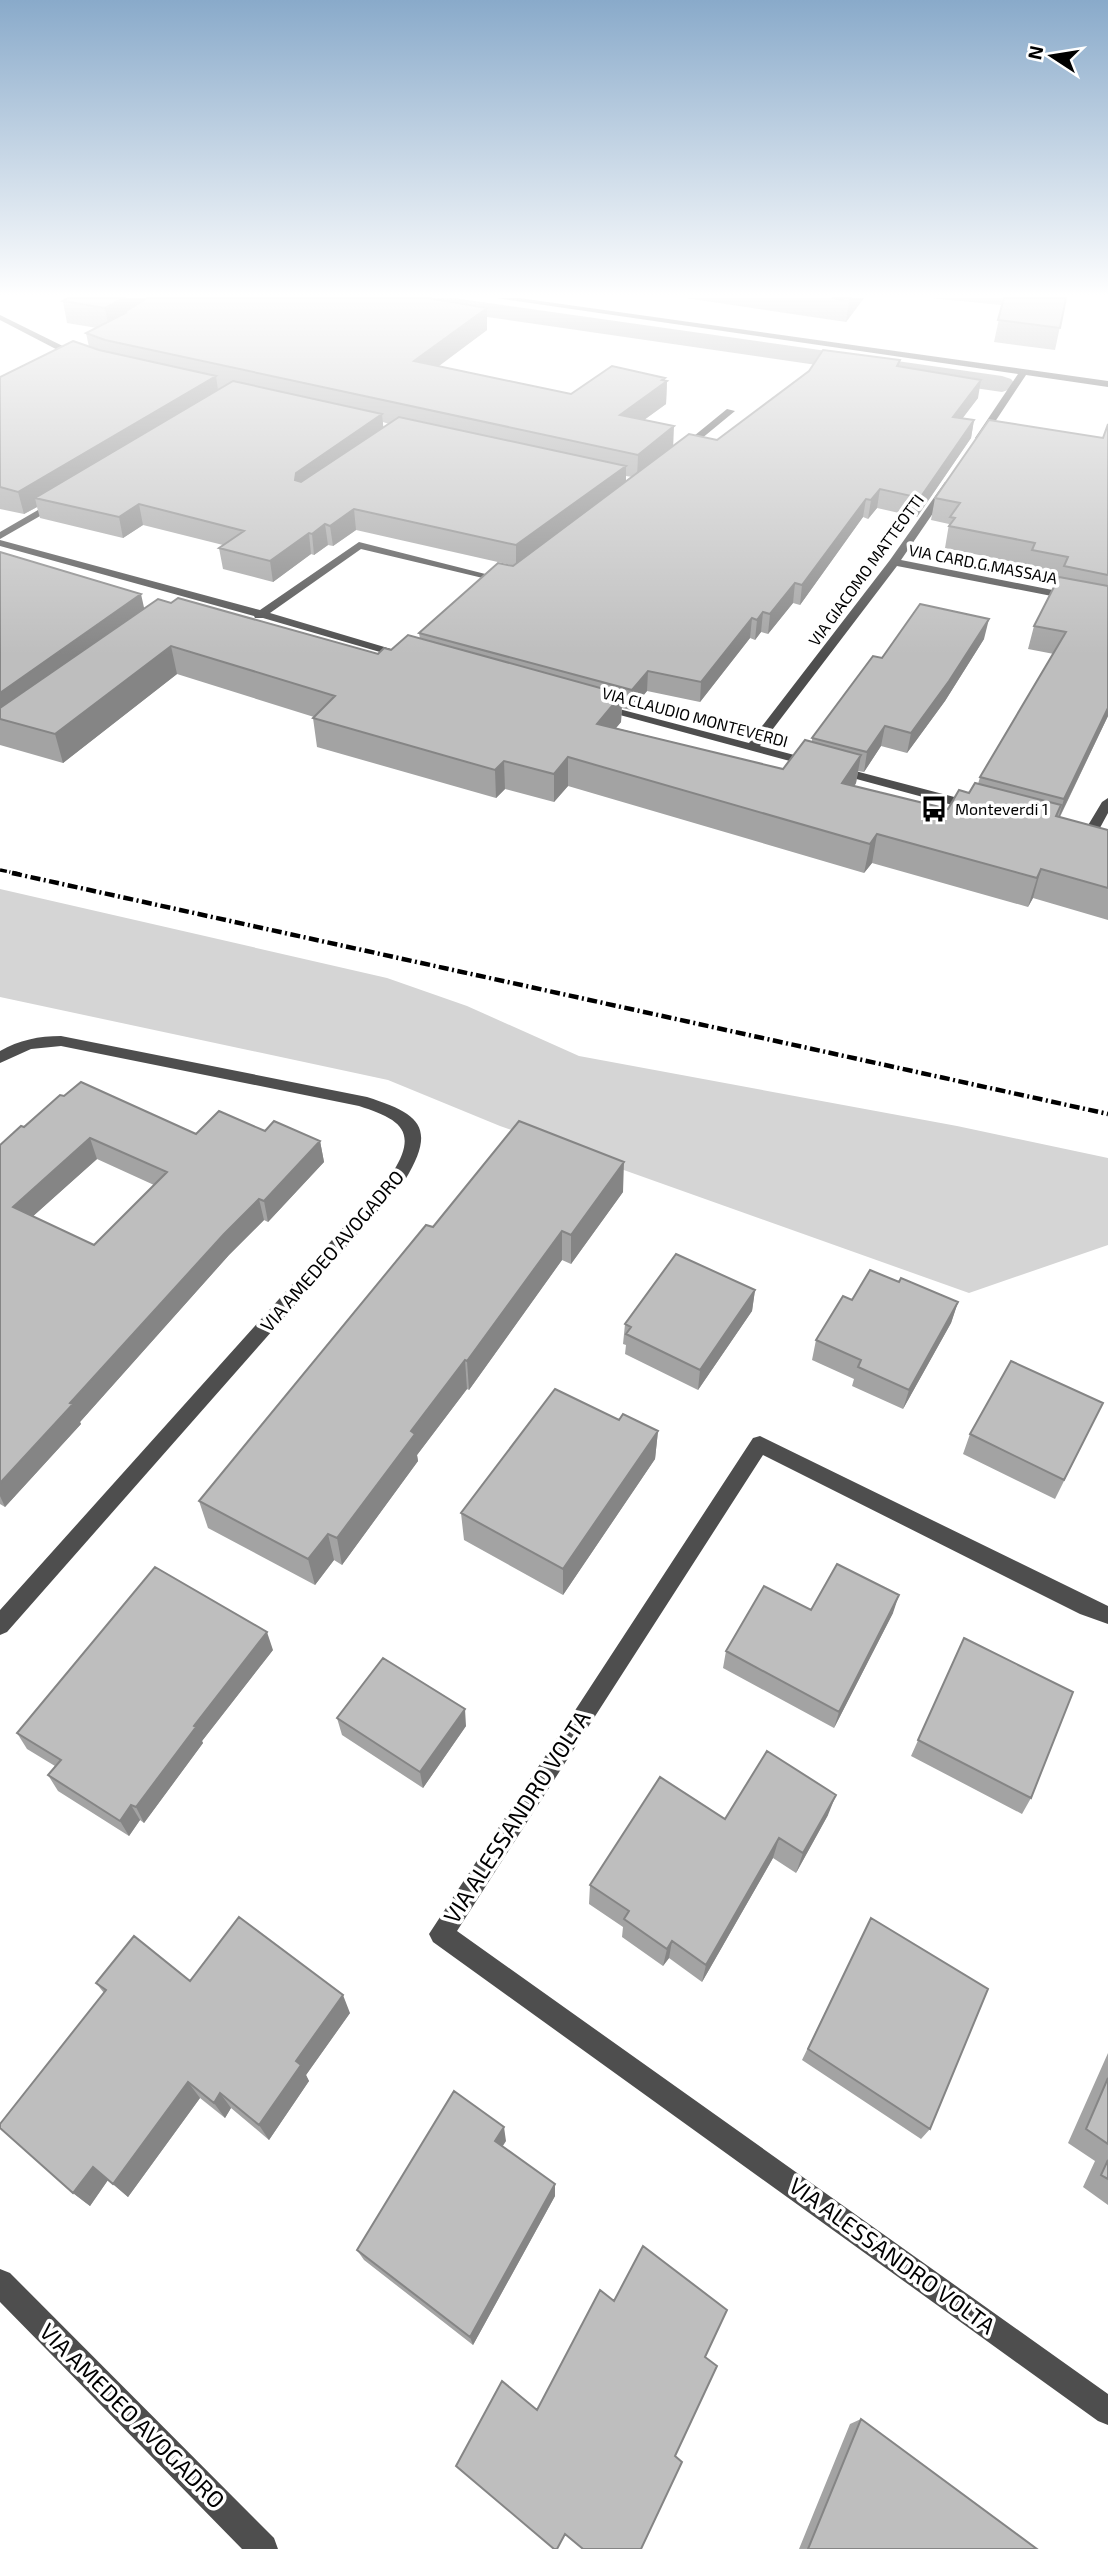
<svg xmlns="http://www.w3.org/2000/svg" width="1108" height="2549" font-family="'Exo 2',sans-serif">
<rect width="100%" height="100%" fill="#fff"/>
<path fill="#d5d5d5" d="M 0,889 L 387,978 L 467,1006 L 579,1056 L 957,1126 L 1108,1158 L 1108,1245 L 969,1293 L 500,1126 L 388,1080 L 0,997 Z"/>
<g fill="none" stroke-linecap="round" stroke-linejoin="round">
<path fill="#9c9c9c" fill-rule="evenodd" d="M 394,298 L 454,298 L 1002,376 L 1011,379 L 1015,384 L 1011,389 L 1002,392 L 405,305 L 397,303 Z"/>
<path fill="#4e4e4e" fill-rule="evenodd" d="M 496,298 L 519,298 L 1108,381 L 1108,387 L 1026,375 L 983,440 L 980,441 L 975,438 L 1018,374 Z
M 0,315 L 83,356 L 84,358 L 77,360 L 0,320 Z
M 727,409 L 735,411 L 684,453 L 678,453 L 678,449 Z
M 945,482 L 953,484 L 901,560 L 1108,601 L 1108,607 L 897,566 L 760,746 L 981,804 L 981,810 L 971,810 L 594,708 L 600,704 L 749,743 L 890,560 Z
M 57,499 L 62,502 L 61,504 L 0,539 L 0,532 Z
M 0,540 L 260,610 L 359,542 L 513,581 L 508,584 L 361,549 L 270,613 L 408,654 L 408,658 L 404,659 L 263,618 L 255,618 L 254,616 L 0,546 Z
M 1108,798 L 1108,813 L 1095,837 L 1093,840 L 1083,840 L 1081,837 L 1102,802 Z
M 61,1036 L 367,1097 C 420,1114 437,1127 405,1180 L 7,1632 L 0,1635 L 0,1610 L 393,1172 C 419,1130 399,1119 359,1106 L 61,1046 L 31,1049 L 0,1063 L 0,1051 C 19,1040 39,1036 61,1036 Z
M 760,1436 L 1108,1606 L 1108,1624 L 1080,1614 L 763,1455 L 457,1931 L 1108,2394 L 1108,2425 L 1098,2421 L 433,1942 L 429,1934 L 753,1438 Z
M 0,2269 L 10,2273 L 274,2538 L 278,2549 L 242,2549 L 0,2302 Z"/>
<path stroke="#000" stroke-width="3.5" stroke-dasharray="7 2.5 1 2.5" stroke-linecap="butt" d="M 0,870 L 20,874"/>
<path stroke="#000" stroke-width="4.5" stroke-dasharray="10 3.5 2 3.5" stroke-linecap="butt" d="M 12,873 L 1108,1114"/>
</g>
<path fill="#a3a3a3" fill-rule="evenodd" d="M 686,298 L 864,298 L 846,322 Z
M 931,298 L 1066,298 L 1055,350 L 994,342 L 1002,305 Z
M 63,301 L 487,308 L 487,330 L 438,366 L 571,394 L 665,381 L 667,381 L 666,404 L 644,420 L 673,447 L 717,440 L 899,366 L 978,398 L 962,418 L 974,420 L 971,438 L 917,517 L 877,508 L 868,519 L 863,517 L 800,605 L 793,603 L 768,634 L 761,632 L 755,640 L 750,638 L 700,702 L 647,691 L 631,710 L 622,708 L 621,722 L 616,728 L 783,769 L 812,742 L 812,738 L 882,658 L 984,639 L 945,701 L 907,753 L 881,746 L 864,772 L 858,771 L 856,783 L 854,787 L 948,809 L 978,784 L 980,777 L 1054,654 L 1028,649 L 1034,626 L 1058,578 L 1027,572 L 1028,565 L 945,548 L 949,524 L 931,520 L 935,498 L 1103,438 L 1108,424 L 1108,716 L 1060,817 L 1108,830 L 1108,920 L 1033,898 L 1028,907 L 872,863 L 864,873 L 568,786 L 554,802 L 505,789 L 496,798 L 317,747 L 313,718 L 314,717 L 177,674 L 63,763 L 0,745 L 0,552 L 144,608 L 171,603 L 378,654 L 420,639 L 419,633 L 511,565 L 356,530 L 333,546 L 328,545 L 314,555 L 311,554 L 273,582 L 223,569 L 219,548 L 223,545 L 143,525 L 123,538 L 40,518 L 37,507 L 24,514 L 0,509 L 0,377 L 89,347 L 86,333 L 97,328 L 67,323 ZM 383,422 L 389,424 L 383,428 ZM 626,476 L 632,477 L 626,482 Z
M 24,1127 L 196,1134 L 265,1131 L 320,1141 L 324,1162 L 268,1222 L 264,1220 L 229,1255 L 80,1422 L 81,1424 L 5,1507 L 0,1504 L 0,1145 ZM 97,1159 L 154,1185 L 94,1245 L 33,1216 Z
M 623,1192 L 571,1264 L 562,1260 L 469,1390 L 467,1389 L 417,1455 L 418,1461 L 342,1565 L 334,1560 L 315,1585 L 208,1528 L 199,1501 L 433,1227 Z
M 899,1282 L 958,1302 L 951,1323 L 903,1409 L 852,1386 L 854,1379 L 812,1360 L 816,1340 L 852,1300 Z
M 755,1290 L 752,1311 L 698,1390 L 625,1354 L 626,1345 L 623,1344 L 625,1324 Z
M 1103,1403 L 1055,1499 L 963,1454 L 970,1434 Z
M 619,1420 L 658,1431 L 655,1459 L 563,1595 L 464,1540 L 461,1513 Z
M 811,1610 L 893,1613 L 834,1728 L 723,1668 L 726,1651 Z
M 964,1638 L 1031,1798 L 1022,1814 L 911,1756 Z
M 273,1650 L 202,1741 L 203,1743 L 144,1823 L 140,1820 L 129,1836 L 58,1791 L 48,1775 L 55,1766 L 27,1749 L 17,1733 Z
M 337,1718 L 466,1726 L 423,1788 L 342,1735 Z
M 828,1815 L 796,1873 L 773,1858 L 702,1982 L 669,1958 L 663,1966 L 622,1937 L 623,1927 L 589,1904 L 590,1885 L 725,1819 Z
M 871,1918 L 930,2129 L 921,2139 L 802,2060 Z
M 190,1981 L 350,2013 L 306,2075 L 309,2081 L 269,2140 L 231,2108 L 225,2118 L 200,2098 L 128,2197 L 108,2180 L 90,2206 L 73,2193 L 104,1993 L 96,1983 Z
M 1108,2053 L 1108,2205 L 1083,2187 L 1095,2161 L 1068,2143 Z
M 506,2141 L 502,2146 L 555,2196 L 473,2345 L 364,2260 L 357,2250 Z
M 861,2419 L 1037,2549 L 799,2549 L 850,2424 Z"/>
<path fill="#858585" d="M 123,298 L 165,298 L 125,312 L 126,320 L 109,330 L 105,308 Z
M 851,298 L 864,298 L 846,322 L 849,301 Z
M 487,308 L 487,330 L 415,384 L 414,361 Z
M 216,376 L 219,397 L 35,498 L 37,507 L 24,514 L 18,492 Z
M 665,378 L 664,383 L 667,381 L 666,404 L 619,438 L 620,415 Z
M 981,380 L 978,398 L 950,435 L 953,417 Z
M 382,414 L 384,433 L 298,493 L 295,480 L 296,473 Z
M 974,420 L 971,438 L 917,517 L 920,498 Z
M 674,426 L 673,450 L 637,478 L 638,455 Z
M 626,466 L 626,486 L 516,566 L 516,545 Z
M 880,489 L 877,508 L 868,519 L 871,500 Z
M 866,499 L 863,517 L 800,605 L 802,585 Z
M 139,504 L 143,525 L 123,538 L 119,517 Z
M 354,509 L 356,530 L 333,546 L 330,526 Z
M 325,524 L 328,545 L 314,555 L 312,534 Z
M 309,533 L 311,554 L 273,582 L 270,561 Z
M 795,583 L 793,603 L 768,634 L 770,614 Z
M 141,594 L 147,621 L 0,719 L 0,693 Z
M 763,612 L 761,632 L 755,640 L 757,620 Z
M 752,618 L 750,638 L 700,702 L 701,682 Z
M 989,619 L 984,639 L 945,701 L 907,753 L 911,733 Z
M 171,646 L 177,674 L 63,763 L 55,734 Z
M 648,671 L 647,691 L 631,710 L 632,690 Z
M 622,694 L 621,722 L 596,752 L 597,724 Z
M 1108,708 L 1108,716 L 1057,822 L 1064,799 Z
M 885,726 L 881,746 L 864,772 L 867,752 Z
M 861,755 L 856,783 L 837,812 L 842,783 Z
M 568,757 L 568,786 L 554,802 L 554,774 Z
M 504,761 L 505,789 L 496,798 L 495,770 Z
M 877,834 L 872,863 L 864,873 L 870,844 Z
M 1041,869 L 1033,898 L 1028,907 L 1037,878 Z
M 90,1138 L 97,1159 L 21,1227 L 13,1207 Z
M 320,1141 L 324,1162 L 268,1222 L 264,1201 Z
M 624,1162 L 623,1192 L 571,1264 L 571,1235 Z
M 259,1199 L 264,1220 L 229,1255 L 80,1422 L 81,1424 L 5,1507 L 0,1496 L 0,1483 L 70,1403 L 224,1234 Z
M 562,1231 L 562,1260 L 469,1390 L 467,1361 Z
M 755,1290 L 752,1311 L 698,1390 L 700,1370 Z
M 958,1302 L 951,1323 L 903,1409 L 909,1390 Z
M 465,1360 L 467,1389 L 417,1455 L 418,1461 L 342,1565 L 337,1538 L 411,1431 Z
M 658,1431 L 655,1459 L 563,1595 L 563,1569 Z
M 328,1534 L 334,1560 L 315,1585 L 308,1559 Z
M 899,1595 L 893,1613 L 834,1728 L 839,1712 Z
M 267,1632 L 273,1650 L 202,1741 L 203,1743 L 144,1823 L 136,1807 L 194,1726 Z
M 465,1709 L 466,1726 L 423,1788 L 420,1772 Z
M 836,1795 L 828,1815 L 796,1873 L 803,1853 Z
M 131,1805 L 140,1820 L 129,1836 L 120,1821 Z
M 779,1838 L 773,1858 L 702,1982 L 706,1965 Z
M 672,1941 L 669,1958 L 663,1966 L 667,1949 Z
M 343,1995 L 350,2013 L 306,2075 L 309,2081 L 269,2140 L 259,2125 L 296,2061 Z
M 188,2082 L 200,2098 L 128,2197 L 113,2184 Z
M 220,2093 L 231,2108 L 225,2118 L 214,2103 Z
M 504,2127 L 506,2141 L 497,2155 L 495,2141 Z
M 93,2167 L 108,2180 L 90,2206 L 73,2193 Z
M 555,2184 L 555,2196 L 473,2345 L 470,2337 Z"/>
<path fill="#bebebe" stroke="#858585" stroke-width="2" fill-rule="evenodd" d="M 68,298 L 123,298 L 105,308 L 63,301 Z
M 147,298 L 428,298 L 487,308 L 414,361 L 571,394 L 612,366 L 665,378 L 662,380 L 667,381 L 620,415 L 674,426 L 638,455 L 105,340 L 86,333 L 127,312 L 125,312 Z
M 832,298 L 851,298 L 849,301 Z
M 1004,298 L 1066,298 L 1060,328 L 998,320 Z
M 73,341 L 99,350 L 216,376 L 18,492 L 0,487 L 0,377 Z
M 823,350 L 900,360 L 897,366 L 981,380 L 953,417 L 974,420 L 920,498 L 880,489 L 871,500 L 866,499 L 802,585 L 795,583 L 770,614 L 763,612 L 757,620 L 752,618 L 701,682 L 648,671 L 632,690 L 419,633 L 498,563 L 513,566 L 689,434 L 717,440 L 809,371 Z
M 233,381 L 382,414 L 296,473 L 295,480 L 301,482 L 399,417 L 626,466 L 516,545 L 354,509 L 330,526 L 325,524 L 312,534 L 309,533 L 270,561 L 219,548 L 244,531 L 139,504 L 119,517 L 35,498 Z
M 989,420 L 1103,438 L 1108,424 L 1108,575 L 1064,566 L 1068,557 L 1032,550 L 1035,543 L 949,526 L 955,518 L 950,517 L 960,503 L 935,498 Z
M 0,552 L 141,594 L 0,693 Z
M 1059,577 L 1108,586 L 1108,708 L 1064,799 L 980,777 L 1066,632 L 1034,626 Z
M 178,598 L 378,654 L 384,648 L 391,650 L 408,635 L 622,694 L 597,724 L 783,769 L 805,740 L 861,755 L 842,783 L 948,809 L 959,790 L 969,793 L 975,783 L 1061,805 L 1056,816 L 1108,830 L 1108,888 L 1041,869 L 1037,878 L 877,834 L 870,844 L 568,757 L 554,774 L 504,761 L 495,770 L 313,718 L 335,696 L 171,646 L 55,734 L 0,719 L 0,708 L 158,599 L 171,603 Z
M 920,604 L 989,619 L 949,681 L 911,733 L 885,726 L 867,752 L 812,738 L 873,656 L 882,658 Z
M 81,1082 L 196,1134 L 219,1111 L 265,1131 L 274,1121 L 320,1141 L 264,1201 L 259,1199 L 224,1234 L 70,1403 L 73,1404 L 0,1483 L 0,1145 L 21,1126 L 24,1127 L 60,1095 L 64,1096 ZM 90,1138 L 167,1172 L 94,1245 L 13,1207 Z
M 519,1121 L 624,1162 L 571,1235 L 562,1231 L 467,1361 L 465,1360 L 411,1431 L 415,1434 L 337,1538 L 328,1534 L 308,1559 L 199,1501 L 426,1225 L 433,1227 Z
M 676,1254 L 755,1290 L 700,1370 L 626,1334 L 631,1327 L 625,1324 Z
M 870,1270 L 899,1282 L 901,1278 L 958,1302 L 909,1390 L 858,1367 L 861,1360 L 816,1340 L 843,1296 L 852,1300 Z
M 1011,1361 L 1103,1403 L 1064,1480 L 970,1434 Z
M 555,1389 L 619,1420 L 623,1414 L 658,1431 L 563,1569 L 461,1513 Z
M 837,1564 L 899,1595 L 839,1712 L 726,1651 L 764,1586 L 811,1610 Z
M 155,1567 L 267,1632 L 194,1726 L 196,1727 L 136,1807 L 131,1805 L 120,1821 L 48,1775 L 61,1760 L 17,1733 Z
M 964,1638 L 1073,1692 L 1031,1798 L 918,1740 Z
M 383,1658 L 465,1709 L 420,1772 L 337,1718 Z
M 767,1751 L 836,1795 L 803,1853 L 779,1838 L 706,1965 L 672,1941 L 667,1949 L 624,1919 L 629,1911 L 590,1885 L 660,1777 L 725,1819 Z
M 239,1917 L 343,1995 L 296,2061 L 301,2065 L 259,2125 L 220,2093 L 214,2103 L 188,2082 L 113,2184 L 93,2167 L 73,2193 L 0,2128 L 0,2124 L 106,1990 L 96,1983 L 134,1936 L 190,1981 Z
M 871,1918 L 988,1989 L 930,2129 L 808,2049 Z
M 1108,2078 L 1108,2144 L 1086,2129 Z
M 454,2091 L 504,2127 L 495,2141 L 555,2184 L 470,2337 L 357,2250 Z
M 1108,2160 L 1108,2179 L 1101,2175 Z
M 643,2246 L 727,2310 L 705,2357 L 717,2366 L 675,2456 L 682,2462 L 641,2549 L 583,2549 L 565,2534 L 557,2549 L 554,2549 L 456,2466 L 502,2381 L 537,2410 L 600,2290 L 614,2301 Z
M 861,2419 L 1037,2549 L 808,2549 Z"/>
<linearGradient id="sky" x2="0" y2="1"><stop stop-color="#89aaca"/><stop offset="0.45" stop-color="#fff"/><stop offset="1" stop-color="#fff" stop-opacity="0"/></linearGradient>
<rect width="1108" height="655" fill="url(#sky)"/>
<defs>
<g id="bus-bare" transform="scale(2.1)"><path d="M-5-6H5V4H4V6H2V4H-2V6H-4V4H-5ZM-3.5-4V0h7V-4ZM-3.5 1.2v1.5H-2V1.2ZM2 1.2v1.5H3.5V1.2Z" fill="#000" stroke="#fff" stroke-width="2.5" paint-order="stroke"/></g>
</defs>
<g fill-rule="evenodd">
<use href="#bus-bare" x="934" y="809"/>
</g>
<g text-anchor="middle" stroke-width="7" stroke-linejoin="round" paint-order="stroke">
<g font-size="16" fill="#000" stroke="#fff">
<text transform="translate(983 564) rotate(11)" y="6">VIA CARD.G.MASSAJA</text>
<text transform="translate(866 570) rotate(-54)" y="6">VIA GIACOMO MATTEOTTI</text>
<text transform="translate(695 717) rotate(15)" y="6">VIA CLAUDIO MONTEVERDI</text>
</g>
<g font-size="16" fill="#000" stroke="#fff" text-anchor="start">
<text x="955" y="815">Monteverdi 1</text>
</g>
<g font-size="19" fill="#000" stroke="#fff">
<text transform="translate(332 1251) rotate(-49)" y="7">VIA AMEDEO AVOGADRO</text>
</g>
<g font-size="23" fill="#000" stroke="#fff">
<text transform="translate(517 1817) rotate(-57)" y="8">VIA ALESSANDRO VOLTA</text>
<text transform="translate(892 2256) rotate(36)" y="8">VIA ALESSANDRO VOLTA</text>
<text transform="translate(132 2416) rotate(45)" y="8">VIA AMEDEO AVOGADRO</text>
</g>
</g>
<g transform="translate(1052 56) rotate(282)" stroke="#ffffff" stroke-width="5" paint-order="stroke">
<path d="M0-5L12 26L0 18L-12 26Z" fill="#000000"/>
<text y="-10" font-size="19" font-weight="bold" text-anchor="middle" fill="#000000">N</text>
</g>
</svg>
